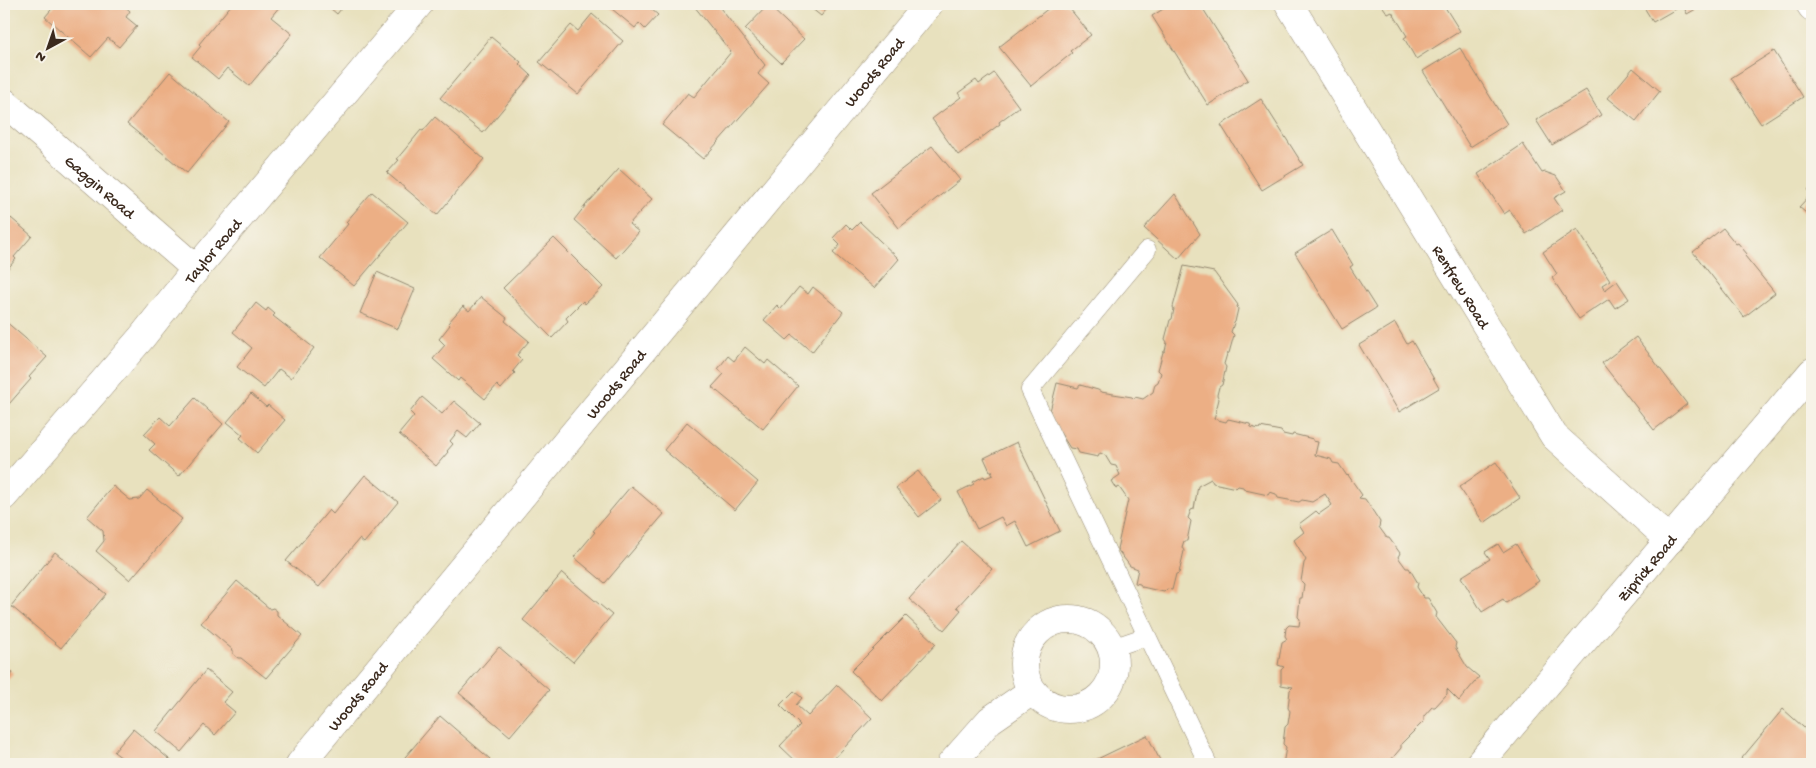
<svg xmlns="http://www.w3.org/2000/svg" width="1816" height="768" font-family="'Gochi Hand',sans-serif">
<rect width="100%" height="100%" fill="#f7f3e8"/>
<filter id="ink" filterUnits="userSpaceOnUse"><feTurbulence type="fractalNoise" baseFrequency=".02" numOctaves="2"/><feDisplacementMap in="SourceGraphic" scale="10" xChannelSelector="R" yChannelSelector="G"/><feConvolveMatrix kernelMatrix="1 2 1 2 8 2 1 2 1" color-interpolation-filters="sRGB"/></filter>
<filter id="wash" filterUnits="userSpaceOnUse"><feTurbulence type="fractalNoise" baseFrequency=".0096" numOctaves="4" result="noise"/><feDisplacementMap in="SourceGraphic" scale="20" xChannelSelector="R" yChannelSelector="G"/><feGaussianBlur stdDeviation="1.12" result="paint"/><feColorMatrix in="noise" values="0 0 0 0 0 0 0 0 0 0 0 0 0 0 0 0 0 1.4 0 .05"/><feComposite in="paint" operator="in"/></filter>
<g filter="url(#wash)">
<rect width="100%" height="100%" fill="#e8e1be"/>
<g id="blocks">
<path fill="#ecaf85" d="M 56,4 L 122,4 L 130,11 L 126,17 L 137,26 L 119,47 L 108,38 L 91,57 L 45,17 Z
M 232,4 L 278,4 L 280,6 L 271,17 L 292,34 L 249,86 L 227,68 L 218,79 L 192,57 L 201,46 L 199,44 Z
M 320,4 L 345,4 L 337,14 L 330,8 L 328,10 Z
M 606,4 L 656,4 L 651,9 L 658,15 L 645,29 L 639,23 L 635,28 Z
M 696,4 L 717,4 L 765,65 L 758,74 L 769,84 L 703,159 L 662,125 L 688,93 L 694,97 L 731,52 L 694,6 Z
M 806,4 L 831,4 L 821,16 Z
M 1054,4 L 1066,4 L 1091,35 L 1070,51 L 1072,53 L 1031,86 L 999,47 Z
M 1171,4 L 1200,4 L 1248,80 L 1208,105 L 1152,16 Z
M 1381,4 L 1443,4 L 1460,31 L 1416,59 L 1404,38 L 1407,36 L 1392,12 L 1388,14 Z
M 1642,4 L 1705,4 L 1687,14 L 1683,5 L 1653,22 Z
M 768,5 L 804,39 L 781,63 L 745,29 Z
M 592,14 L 623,41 L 578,94 L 539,62 L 571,25 L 578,31 Z
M 491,37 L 521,62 L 519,64 L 531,75 L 483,133 L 440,98 Z
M 1460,48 L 1507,124 L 1470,147 L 1423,71 Z
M 1774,51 L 1803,97 L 1761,124 L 1731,78 Z
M 1633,68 L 1660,91 L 1636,121 L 1608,98 Z
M 170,72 L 229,122 L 187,173 L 127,124 Z
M 994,73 L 1019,107 L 999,122 L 1000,124 L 958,155 L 932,119 L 961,97 L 958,93 L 976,80 L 979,84 Z
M 1586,90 L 1601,115 L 1552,145 L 1536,120 Z
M 1261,99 L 1303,165 L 1262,190 L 1221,125 Z
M 435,117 L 484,159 L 437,215 L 387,173 L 399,160 L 397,159 L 421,130 L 423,131 Z
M 1523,144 L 1542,173 L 1545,172 L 1556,176 L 1566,191 L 1554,198 L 1562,210 L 1526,234 L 1510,210 L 1504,214 L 1478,174 Z
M 932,146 L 960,180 L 899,228 L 871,193 Z
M 619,169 L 652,199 L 629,224 L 639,232 L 616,258 L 574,220 L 589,201 L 590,201 Z
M 1812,185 L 1812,218 L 1799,207 L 1812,193 L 1808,190 Z
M 372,192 L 408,222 L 354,286 L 320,258 L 348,224 L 346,222 Z
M 1175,194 L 1200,234 L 1178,259 L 1144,228 Z
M 4,216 L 9,221 L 11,218 L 32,236 L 14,257 L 16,259 L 4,273 Z
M 860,222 L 899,259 L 874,288 L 833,253 L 840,245 L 833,238 L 846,224 L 852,230 Z
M 1723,228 L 1736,244 L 1738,243 L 1747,254 L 1745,256 L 1775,293 L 1744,317 L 1693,252 Z
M 1577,229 L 1610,280 L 1602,285 L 1605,290 L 1617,281 L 1629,299 L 1615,308 L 1609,299 L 1579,319 L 1552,278 L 1557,274 L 1543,252 Z
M 1332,230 L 1353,265 L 1350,267 L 1376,308 L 1342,329 L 1295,253 Z
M 554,238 L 603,287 L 585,304 L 583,301 L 566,318 L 568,321 L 552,338 L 503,288 Z
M 1184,266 L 1214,272 L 1238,305 L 1237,306 L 1238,309 L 1235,322 L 1234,323 L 1231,332 L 1234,335 L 1229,353 L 1227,354 L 1224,364 L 1226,367 L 1222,385 L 1219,387 L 1217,395 L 1219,399 L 1214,419 L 1226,422 L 1228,419 L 1250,424 L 1251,427 L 1259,429 L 1260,427 L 1281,431 L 1283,434 L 1292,436 L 1293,434 L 1313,439 L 1313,441 L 1318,442 L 1315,455 L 1331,459 L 1333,463 L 1339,464 L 1347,476 L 1348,475 L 1362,495 L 1359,498 L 1365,499 L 1380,522 L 1379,527 L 1387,538 L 1389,538 L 1400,553 L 1398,557 L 1406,568 L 1409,568 L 1418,583 L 1417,587 L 1424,598 L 1428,598 L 1437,613 L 1436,617 L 1456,643 L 1455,647 L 1467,667 L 1479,677 L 1459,701 L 1447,689 L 1447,694 L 1435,707 L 1432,707 L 1424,716 L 1424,721 L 1401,744 L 1401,748 L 1390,761 L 1383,764 L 1281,764 L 1284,759 L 1286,747 L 1283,744 L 1285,727 L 1288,724 L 1290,711 L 1288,708 L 1290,690 L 1293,687 L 1281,685 L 1281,670 L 1284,667 L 1278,665 L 1282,642 L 1287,639 L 1285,636 L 1286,628 L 1289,625 L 1299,626 L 1300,619 L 1298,617 L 1300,598 L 1302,598 L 1304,584 L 1301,581 L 1304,563 L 1306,560 L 1294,540 L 1304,532 L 1299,524 L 1316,511 L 1319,514 L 1332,505 L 1325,494 L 1312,502 L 1302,500 L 1299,502 L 1278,498 L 1276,494 L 1270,492 L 1268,495 L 1245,490 L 1243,487 L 1238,486 L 1236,488 L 1213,483 L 1211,479 L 1198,486 L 1194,509 L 1191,510 L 1188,518 L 1191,521 L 1187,541 L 1184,541 L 1182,547 L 1184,551 L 1179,573 L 1176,574 L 1172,590 L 1167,589 L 1164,592 L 1142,587 L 1140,584 L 1135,583 L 1138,569 L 1130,566 L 1117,549 L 1128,500 L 1119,487 L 1116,489 L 1111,481 L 1120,475 L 1116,466 L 1111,465 L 1105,455 L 1100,453 L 1098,457 L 1079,453 L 1077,449 L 1070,448 L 1049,415 L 1057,383 L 1078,388 L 1080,385 L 1098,390 L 1101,392 L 1132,397 L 1134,399 L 1135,397 L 1143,399 L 1153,392 L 1155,384 L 1158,382 L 1161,373 L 1158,370 L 1163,352 L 1165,351 L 1167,342 L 1165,339 L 1170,320 L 1172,319 L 1174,309 L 1173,307 Z
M 377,272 L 415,289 L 398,329 L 360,313 Z
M 799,287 L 808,294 L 813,287 L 843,312 L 812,352 L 792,335 L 787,340 L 764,320 L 777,305 L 781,309 Z
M 481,297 L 507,318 L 505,321 L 529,341 L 517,355 L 522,360 L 513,371 L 515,373 L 501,389 L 497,385 L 485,399 L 460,378 L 458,381 L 433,359 L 445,345 L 439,339 L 450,325 L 448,323 L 463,306 L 469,311 Z
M 256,303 L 266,311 L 268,308 L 275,314 L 273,316 L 314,348 L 291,378 L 279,369 L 264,388 L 237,367 L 252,348 L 233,332 Z
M 4,320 L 47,357 L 29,377 L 31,379 L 9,404 L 4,400 Z
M 1395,323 L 1407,344 L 1412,341 L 1439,388 L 1399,412 L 1359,345 Z
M 1636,337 L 1687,404 L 1654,430 L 1602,363 Z
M 745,347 L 765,364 L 768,360 L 798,386 L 763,429 L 712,387 L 724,374 L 718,369 L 728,356 L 734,361 Z
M 251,394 L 266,407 L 268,405 L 285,420 L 257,453 L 240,438 L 243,435 L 227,422 Z
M 422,397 L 442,414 L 454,401 L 480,423 L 467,438 L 458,431 L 450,441 L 453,444 L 447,451 L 448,452 L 436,466 L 399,434 L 414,416 L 410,412 Z
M 195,398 L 223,424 L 179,476 L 149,450 L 155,444 L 144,434 L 160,417 L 170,426 Z
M 687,422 L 758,482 L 735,510 L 664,450 Z
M 1017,442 L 1060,531 L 1028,547 L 1015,521 L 1006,526 L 1001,517 L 977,529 L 958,492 L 974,484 L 973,482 L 984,476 L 985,478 L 993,475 L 991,472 L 993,471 L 990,471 L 984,458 Z
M 1496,462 L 1520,498 L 1484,523 L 1459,487 Z
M 918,471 L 941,500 L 919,517 L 896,488 Z
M 365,475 L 398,502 L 364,543 L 359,539 L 319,587 L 286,561 L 329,510 L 333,514 Z
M 113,486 L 130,500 L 139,499 L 147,490 L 182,519 L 130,580 L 96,551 L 104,541 L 103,531 L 87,517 Z
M 631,486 L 664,514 L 605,583 L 574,557 L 595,532 L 593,531 Z
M 961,541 L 992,569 L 957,607 L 961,610 L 944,630 L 909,599 Z
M 1498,544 L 1503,552 L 1516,544 L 1539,581 L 1506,603 L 1503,599 L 1482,612 L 1461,577 L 1490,559 L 1485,552 Z
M 55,552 L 106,594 L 61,648 L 11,606 Z
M 562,573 L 612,615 L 573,662 L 523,620 Z
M 237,581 L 270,609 L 273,608 L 277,611 L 277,615 L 302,636 L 266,678 L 241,658 L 238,658 L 233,654 L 233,650 L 201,623 Z
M 906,616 L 936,644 L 882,701 L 851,671 Z
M 499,647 L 549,690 L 510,736 L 459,693 Z
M 4,666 L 13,673 L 4,685 Z
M 206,670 L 232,692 L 223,702 L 235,712 L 215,735 L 204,725 L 181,752 L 156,731 Z
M 837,685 L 872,718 L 829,764 L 799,764 L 780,746 L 800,725 L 780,705 L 794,691 L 802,698 L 796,705 L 808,716 Z
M 1783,709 L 1812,735 L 1812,764 L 1737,764 Z
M 440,716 L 490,759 L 486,764 L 402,764 L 400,763 Z
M 133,729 L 175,764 L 124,764 L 126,761 L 114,752 Z
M 1147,735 L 1162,764 L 1087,764 Z"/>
</g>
</g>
<g filter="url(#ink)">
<use href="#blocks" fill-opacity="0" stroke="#92866e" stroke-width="1"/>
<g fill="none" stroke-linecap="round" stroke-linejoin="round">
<g stroke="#92866e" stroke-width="19">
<path id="service" d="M 1147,250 L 1030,390 L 1208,764
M 1112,648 L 1147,636"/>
</g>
<g stroke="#92866e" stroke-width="29">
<g id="minor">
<path id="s1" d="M 1289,4 L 1554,436 L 1670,540"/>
<path d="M 1810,4 L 1812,7"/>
<path id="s2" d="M 4,102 L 196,269"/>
<path id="s3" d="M 4,496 L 142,337 L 196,269 L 419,4"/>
<circle cx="1069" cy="664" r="45"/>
<path id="s4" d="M 300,764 L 929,4"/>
<path d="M 951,764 L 990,720 L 1032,691"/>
</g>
</g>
<g stroke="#92866e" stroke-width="29">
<g id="tertiary">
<path id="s5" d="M 1479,764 L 1812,372"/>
</g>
</g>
<use href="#service" stroke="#fff" stroke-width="18"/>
<use href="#minor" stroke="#fff" stroke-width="28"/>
<use href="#tertiary" stroke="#fff" stroke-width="28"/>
</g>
</g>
<g text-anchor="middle" stroke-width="4.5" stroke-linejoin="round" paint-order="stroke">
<g font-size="16" fill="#3b2a1e" stroke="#f7f3e8">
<text dy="6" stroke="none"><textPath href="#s4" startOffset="899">Woods Road</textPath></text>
<text dy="6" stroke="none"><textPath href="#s2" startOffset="128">Gaggin Road</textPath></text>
<text dy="6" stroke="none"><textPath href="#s3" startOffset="322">Taylor Road</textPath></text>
<text dy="6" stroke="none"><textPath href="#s1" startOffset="331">Renfrew Road</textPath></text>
<text dy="6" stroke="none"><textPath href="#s4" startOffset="494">Woods Road</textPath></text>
<text dy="6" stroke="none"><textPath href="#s5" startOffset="258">Ziprick Road</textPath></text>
<text dy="6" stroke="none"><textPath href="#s4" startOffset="89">Woods Road</textPath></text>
</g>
</g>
<rect width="1816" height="768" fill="none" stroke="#f7f3e8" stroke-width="20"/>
<g transform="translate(48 48) rotate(220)" stroke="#f7f3e8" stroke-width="4" paint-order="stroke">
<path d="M0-4L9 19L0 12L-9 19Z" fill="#3b2a1e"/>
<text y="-8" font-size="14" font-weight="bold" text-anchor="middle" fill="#3b2a1e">N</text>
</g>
</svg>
